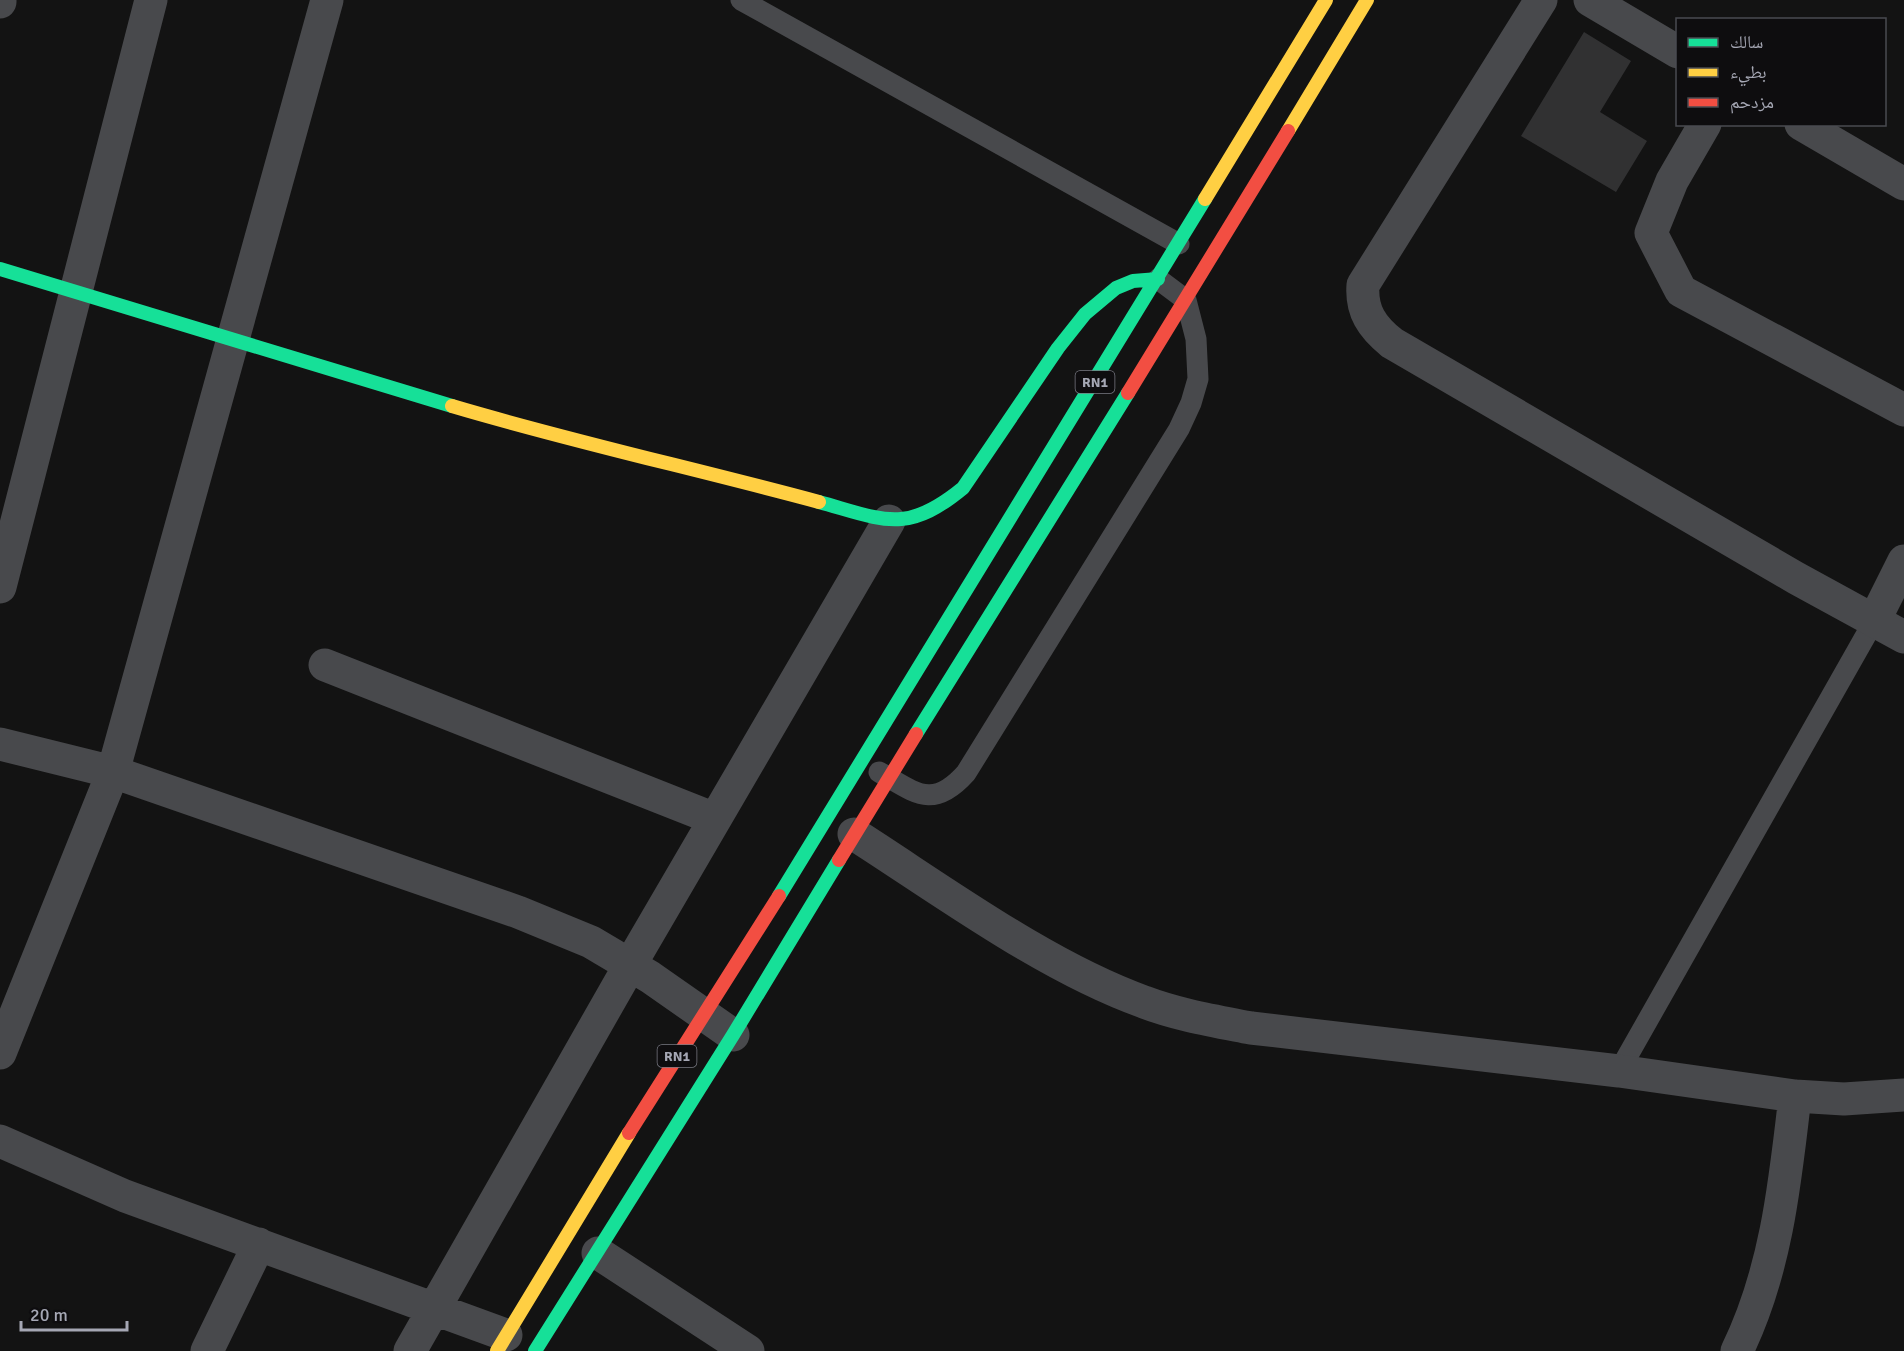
<svg xmlns="http://www.w3.org/2000/svg" width="1904" height="1351" font-family="Signika,'Noto Naskh Arabic',sans-serif">
<rect width="100%" height="100%" fill="#131313"/>
<path fill="#313132" d="M 1584,32 L 1631,61 L 1600,112 L 1647,141 L 1616,192 L 1521,136 Z"/>
<g fill="none" stroke-linecap="round" stroke-linejoin="round">
<path stroke="#48494c" stroke-width="21" d="M 741,0 L 1179,244
M 879,772 C 915,792 932,811 966,773 L 1179,429 L 1191,403 L 1198,379 L 1196,339 L 1186,300 L 1158,279
M 1619,1071 L 1874,621"/>
<path stroke="#48494c" stroke-width="33" d="M 1541,0 L 1363,285 C 1361,311 1372,327 1392,343 L 1796,578 L 1904,637
M 1590,0 L 1678,52
M 0,2 L 0,0
M 1705,124 L 1672,181 L 1651,233 L 1681,291 L 1904,410
M 1801,124 L 1904,184
M 0,587 L 151,0
M 1874,621 L 1904,561
M 325,665 L 715,819
M 0,744 L 113,772 L 518,912 L 591,942 L 650,977 L 733,1035
M 854,834 C 943,891 1046,967 1144,1002 C 1178,1015 1215,1021 1251,1028 L 1619,1071 L 1795,1096 L 1844,1099 L 1904,1095
M 0,1053 L 113,772 L 327,0
M 0,1141 L 125,1196 L 506,1335
M 598,1253 L 748,1351
M 207,1351 L 259,1244
M 410,1351 L 630,965 L 889,521
M 1737,1351 C 1776,1271 1785,1184 1795,1096"/>
<path stroke="#16e098" stroke-width="14" d="M 0,269 L 452,406
M 819,502 C 884,520 906,535 963,488 L 1058,348 L 1085,314 L 1116,288 L 1133,281 L 1158,279
M 916,734 L 1128,393
M 779,896 L 1205,199
M 535,1351 L 733,1035 L 839,860"/>
<path stroke="#ffcf43" stroke-width="14" d="M 1288,131 L 1367,0
M 1205,199 L 1326,0
M 452,406 C 573,442 697,469 819,502
M 497,1351 L 629,1133"/>
<path stroke="#f24e42" stroke-width="14" d="M 1128,393 L 1288,131
M 839,860 L 916,734
M 629,1133 L 779,896"/>
</g>
<g text-anchor="middle" stroke-width="4.5" stroke-linejoin="round" paint-order="stroke">
<g fill="#0e0d0f" stroke="#787982" stroke-width="1.5">
<rect x="1075.5" y="371" width="39" height="22" rx="4.5"/>
<rect x="657.5" y="1045" width="39" height="22" rx="4.5"/>
</g>
<g font-size="14" font-weight="bold" fill="#a5a7b4">
<text x="1095" y="387">RN1</text>
<text x="677" y="1061">RN1</text>
</g>
</g>
<rect x="1676" y="18" width="210" height="108" fill="#0e0d0f" stroke="#4a4b51" stroke-width="1.5"/>
<rect x="1688" y="38" width="30" height="9" fill="#16e098" stroke="#4a4b51" stroke-width="1.5"/>
<text x="1730" y="48" font-size="18" fill="#a5a7b4">سالك</text>
<rect x="1688" y="68" width="30" height="9" fill="#ffcf43" stroke="#4a4b51" stroke-width="1.5"/>
<text x="1730" y="78" font-size="18" fill="#a5a7b4">بطيء</text>
<rect x="1688" y="98" width="30" height="9" fill="#f24e42" stroke="#4a4b51" stroke-width="1.5"/>
<text x="1730" y="108" font-size="18" fill="#a5a7b4">مزدحم</text>
<path d="M21 1321v9h106v-9" fill="none" stroke="#a5a7b4" stroke-width="3"/>
<text x="30" y="1321" font-size="18" fill="#a5a7b4" stroke="#0e0d0f" stroke-width="4.5" paint-order="stroke">20 m</text>
</svg>
